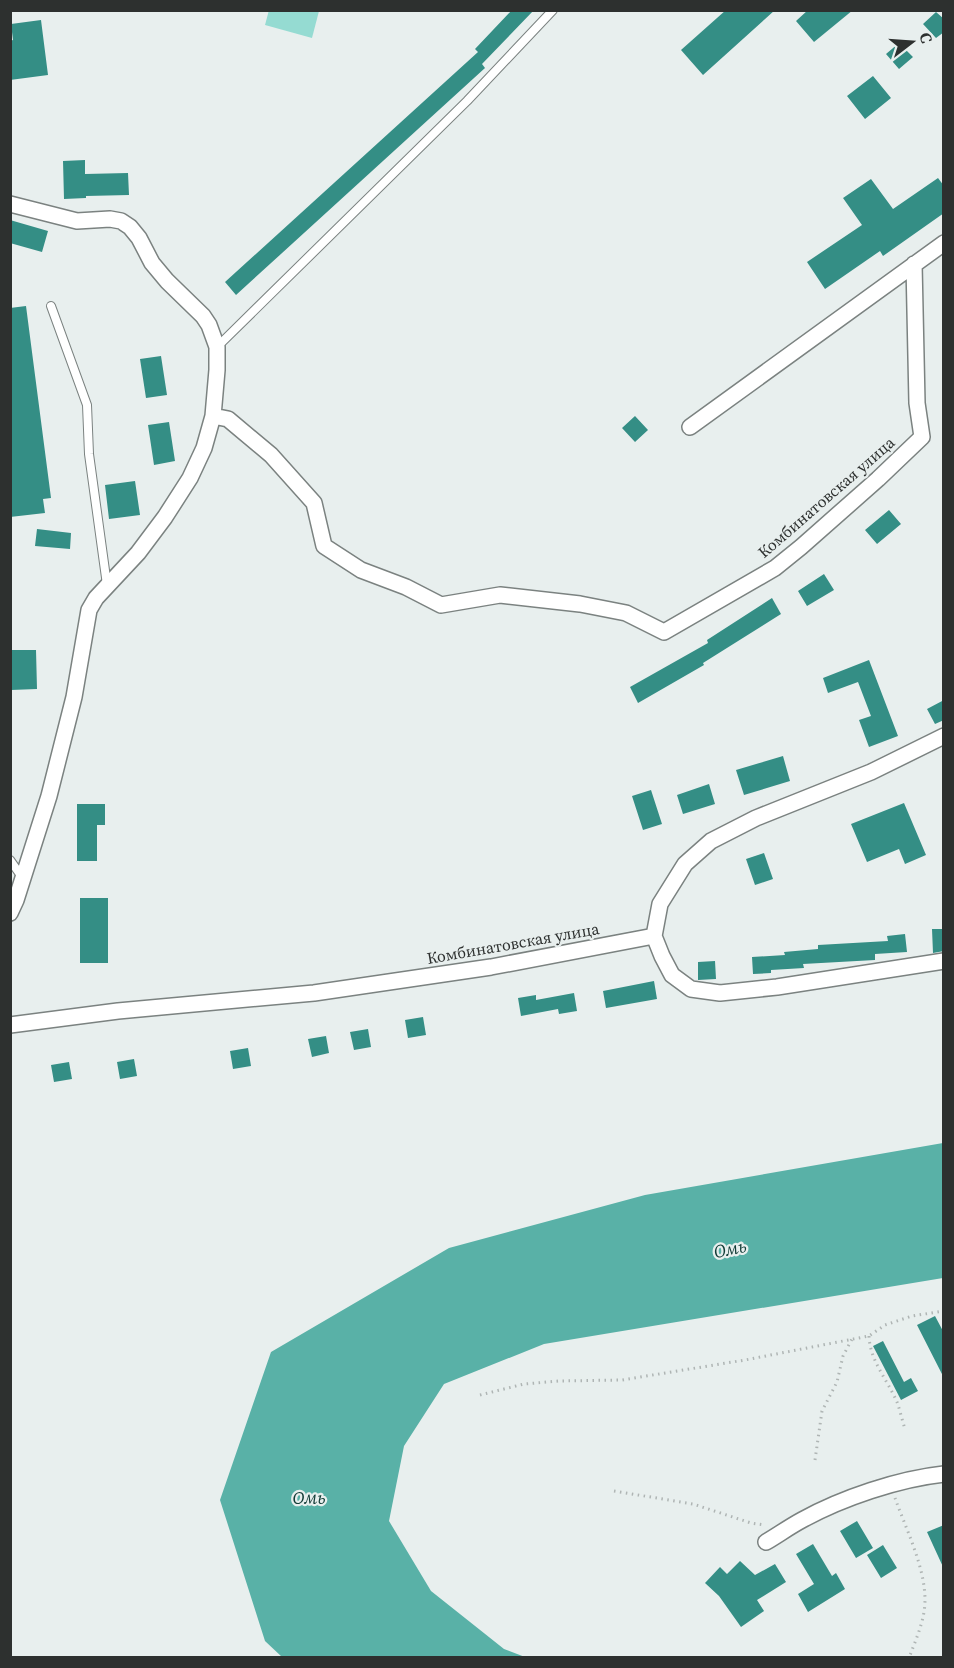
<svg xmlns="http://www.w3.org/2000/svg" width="954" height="1668" font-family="'Source Serif 4',serif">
<rect width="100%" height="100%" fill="#e8efee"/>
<path fill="#95dbd2" d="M 269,10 L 319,11 L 312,38 L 265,25 Z"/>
<path fill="#59b1a7" d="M 943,1143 L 943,1278 L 544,1344 L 444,1384 L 404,1446 L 389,1521 L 431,1591 L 504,1649 L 525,1657 L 282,1657 L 265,1641 L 220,1500 L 271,1352 L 449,1248 L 645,1195 Z"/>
<path fill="#348e85" d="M 512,10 L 534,10 L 482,64 L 485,68 L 236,295 L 225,282 L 478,52 L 475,49 Z
M 726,10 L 775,10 L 703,75 L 681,50 Z
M 808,10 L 853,10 L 814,42 L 796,21 Z
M 936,12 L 944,19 L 944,32 L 936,38 L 923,24 Z
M 41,20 L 48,75 L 10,80 L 10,41 L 13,40 L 11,24 Z
M 899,43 L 913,57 L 899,69 L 886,54 Z
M 873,76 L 891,98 L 865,119 L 847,96 Z
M 85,160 L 85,174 L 128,173 L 129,195 L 86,196 L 86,198 L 64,199 L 63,161 Z
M 938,178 L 944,186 L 944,213 L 883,256 L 880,251 L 825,289 L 807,262 L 862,225 L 843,198 L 871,179 L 893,209 Z
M 10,220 L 48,231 L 42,252 L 10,243 Z
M 26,306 L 51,498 L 43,499 L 45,513 L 10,517 L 10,308 Z
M 161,356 L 167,395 L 146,398 L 140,359 Z
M 635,416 L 648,430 L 635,442 L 622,428 Z
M 169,422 L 175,461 L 154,465 L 148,425 Z
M 135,481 L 140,515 L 109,519 L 105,485 Z
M 889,510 L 901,524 L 877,544 L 865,530 Z
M 37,529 L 71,533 L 70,549 L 35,546 Z
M 824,574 L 834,590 L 807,606 L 798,591 Z
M 772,598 L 781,614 L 703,663 L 704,665 L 638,703 L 630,687 L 708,643 L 707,640 Z
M 11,650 L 36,650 L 37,689 L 11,690 Z
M 869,660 L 898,736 L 869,747 L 859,720 L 871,716 L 858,682 L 828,693 L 823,678 Z
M 944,700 L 944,720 L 935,724 L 927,709 Z
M 783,756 L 790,781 L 744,795 L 736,770 Z
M 709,784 L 715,804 L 683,814 L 677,795 Z
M 651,790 L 662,824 L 643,830 L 632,796 Z
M 904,803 L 926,855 L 905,864 L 899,849 L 867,862 L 851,824 Z
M 77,804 L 105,804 L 105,825 L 97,825 L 97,861 L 77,861 Z
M 764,853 L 773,879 L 755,885 L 746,859 Z
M 80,898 L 108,898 L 108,963 L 80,963 Z
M 932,929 L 944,929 L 944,951 L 933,953 Z
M 905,934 L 907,952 L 875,954 L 875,960 L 803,964 L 804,968 L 771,970 L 771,973 L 753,974 L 752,957 L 785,955 L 784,952 L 818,949 L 818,945 L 888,941 L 887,936 Z
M 715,961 L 716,979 L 698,980 L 698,962 Z
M 654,981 L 657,999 L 606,1008 L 603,991 Z
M 574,993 L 577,1011 L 559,1014 L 558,1009 L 521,1016 L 518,998 L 536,995 L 536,1000 Z
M 423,1017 L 426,1035 L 408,1038 L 405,1020 Z
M 368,1029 L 371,1047 L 354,1050 L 350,1032 Z
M 326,1036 L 329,1053 L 312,1057 L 308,1039 Z
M 248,1048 L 251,1066 L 233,1069 L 230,1051 Z
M 134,1059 L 137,1076 L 120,1079 L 117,1062 Z
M 69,1062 L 72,1079 L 54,1082 L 51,1065 Z
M 935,1316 L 944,1333 L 944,1378 L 917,1325 Z
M 883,1341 L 904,1382 L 911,1378 L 918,1391 L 901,1400 L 873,1346 Z
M 857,1521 L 873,1548 L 856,1558 L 840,1531 Z
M 944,1525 L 944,1569 L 927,1532 Z
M 813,1544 L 832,1576 L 836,1573 L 845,1589 L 808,1612 L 798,1594 L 814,1584 L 796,1554 Z
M 883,1545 L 897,1568 L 881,1578 L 867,1555 Z
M 740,1561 L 755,1575 L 775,1564 L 786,1582 L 757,1600 L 764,1611 L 741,1627 L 719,1596 L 705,1583 L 720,1567 L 727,1574 Z"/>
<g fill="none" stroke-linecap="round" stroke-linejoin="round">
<g stroke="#7b8280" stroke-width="10">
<path id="service" d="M 51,306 L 87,405 L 89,454 L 107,585
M 217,347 L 467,101 L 553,10
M 10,860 L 22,877"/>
</g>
<g stroke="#7b8280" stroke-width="18">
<path id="minor" d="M 10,204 L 77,221 L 110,219 L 121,221 L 130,227 L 139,238 L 152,263 L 167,281 L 203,316 L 209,325 L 217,347 L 217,370 L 213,416 L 204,448 L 190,478 L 165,517 L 138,553 L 96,598 L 89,610 L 74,697 L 49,796 L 16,900 L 10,913
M 213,416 L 228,419 L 271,455 L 314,503 L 324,546 L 361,570 L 406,587 L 441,605 L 500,595 L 580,604 L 626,613 L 664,632 L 775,568 L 801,547 L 878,479 L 922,437 L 917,403 L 914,264
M 690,427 L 944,243
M 654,936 L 660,904 L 685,864 L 711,841 L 756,818 L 871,772 L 944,736
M 654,936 L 662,956 L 672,975 L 691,989 L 720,993 L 777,987 L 944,961
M 10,1025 L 118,1011 L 314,993 L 491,967 L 654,936
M 766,1542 C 778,1535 789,1527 802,1520 C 842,1498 898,1479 944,1474"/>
</g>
<path stroke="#afb5b4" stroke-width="3" stroke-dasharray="1.5 4.5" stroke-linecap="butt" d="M 869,1336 C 870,1361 887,1379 897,1402 C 900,1410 902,1420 905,1429
M 480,1395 L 524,1384 L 559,1381 L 622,1380 L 745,1360 L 869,1336 L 885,1325 L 912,1316 L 944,1311
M 815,1460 L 822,1411 L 837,1382 L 843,1356 L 852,1339
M 614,1491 L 693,1504 L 751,1523 L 764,1525
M 895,1498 C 906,1529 925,1567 925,1600 C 925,1620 916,1639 909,1658"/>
<use href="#service" stroke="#fff" stroke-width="8"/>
<use href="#minor" stroke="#fff" stroke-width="15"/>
</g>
<g text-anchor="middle" stroke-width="4.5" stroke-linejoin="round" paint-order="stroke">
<g font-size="16" fill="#2d302f" stroke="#e8efee">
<text transform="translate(826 497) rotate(-41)" y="6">Комбинатовская улица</text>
<text transform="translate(513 943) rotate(-10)" y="6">Комбинатовская улица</text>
</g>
<g font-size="18" font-style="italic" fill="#123c37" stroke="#e8efee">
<text transform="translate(730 1249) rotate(-12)" y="6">Омь</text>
<text x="309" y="1504">Омь</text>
</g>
</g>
<rect width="954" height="1668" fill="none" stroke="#2d302f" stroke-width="24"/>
<g transform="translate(912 42) rotate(73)" stroke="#e8efee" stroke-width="4.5" paint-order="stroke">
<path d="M0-4.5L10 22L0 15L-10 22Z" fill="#2d302f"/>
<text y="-9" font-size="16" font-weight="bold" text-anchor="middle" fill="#2d302f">С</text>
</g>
</svg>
